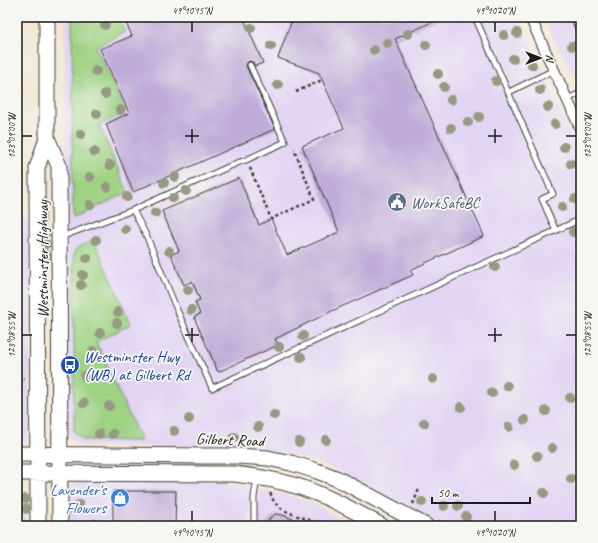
<svg xmlns="http://www.w3.org/2000/svg" width="598" height="543" font-family="Caveat,sans-serif">
<rect width="100%" height="100%" fill="#f6f6f2"/>
<filter id="ink" filterUnits="userSpaceOnUse"><feTurbulence type="fractalNoise" baseFrequency=".025" numOctaves="2"/><feDisplacementMap in="SourceGraphic" scale="8" xChannelSelector="R" yChannelSelector="G"/><feConvolveMatrix kernelMatrix="1 2 1 2 8 2 1 2 1" color-interpolation-filters="sRGB"/></filter>
<filter id="wash" filterUnits="userSpaceOnUse"><feTurbulence type="fractalNoise" baseFrequency=".012" numOctaves="4" result="noise"/><feDisplacementMap in="SourceGraphic" scale="16" xChannelSelector="R" yChannelSelector="G"/><feGaussianBlur stdDeviation="0.9" result="paint"/><feColorMatrix in="noise" values="0 0 0 0 0 0 0 0 0 0 0 0 0 0 0 0 0 1.4 0 .05"/><feComposite in="paint" operator="in"/></filter>
<g filter="url(#wash)">
<rect width="100%" height="100%" fill="#f3e6d1"/>
<path fill="#e2d4f3" d="M 65,17 L 518,17 L 581,157 L 581,526 L 441,526 L 347,475 L 325,465 L 299,457 L 265,450 L 234,447 L 83,446 L 78,445 L 71,439 L 67,431 Z
M 542,17 L 581,17 L 581,72 L 573,75 Z
M 17,220 L 30,220 L 30,428 L 28,438 L 26,442 L 20,445 L 17,445 Z
M 78,480 L 222,481 L 249,484 L 249,526 L 70,526 L 70,488 L 72,483 Z
M 17,490 L 21,491 L 26,499 L 26,526 L 17,526 Z
M 258,490 L 267,490 L 279,493 L 310,502 L 355,526 L 258,526 Z"/>
<path fill="#9fd282" stroke="#5e774f" d="M 72,17 L 118,17 L 125,32 L 96,47 L 126,112 L 99,125 L 128,192 L 73,219 Z
M 94,240 L 131,324 L 96,342 L 141,441 L 83,440 L 74,432 L 74,252 L 78,247 Z"/>
<g id="blocks">
<path fill="#bfacd8" d="M 123,17 L 243,17 L 263,63 L 255,66 L 253,62 L 249,61 L 247,63 L 246,66 L 275,129 L 133,192 L 106,124 L 129,113 L 100,49 L 132,36 Z
M 293,17 L 443,17 L 395,39 L 484,236 L 410,270 L 413,275 L 334,310 L 275,339 L 278,345 L 218,372 L 194,317 L 200,314 L 195,302 L 200,300 L 192,281 L 184,285 L 171,255 L 179,251 L 162,211 L 239,178 L 259,225 L 271,219 L 287,255 L 339,232 L 302,146 L 344,128 L 319,73 L 278,58 Z
M 113,491 L 176,491 L 175,526 L 113,526 Z
M 276,514 L 282,515 L 310,525 L 310,526 L 264,526 L 271,517 Z"/>
</g>
</g>
<g filter="url(#ink)">
<use href="#blocks" fill-opacity="0" stroke="#3c3a37" stroke-width="1"/>
<g fill="none" stroke-linecap="round" stroke-linejoin="round">
<g stroke="#3c3a37" stroke-width="7">
<path id="service" d="M 475,17 L 553,194 L 542,199 L 556,231
M 573,17 L 581,34
M 509,92 L 554,70
M 567,99 L 581,93
M 133,210 L 147,237 L 177,310 L 212,388 L 581,219
M 61,237 L 133,210 L 237,163 L 246,160 L 285,142 L 250,65
M 95,526 L 95,523
M 254,526 L 254,497 L 257,479"/>
</g>
<g stroke="#3c3a37" stroke-width="12">
<path id="minor" d="M 530,17 L 581,130"/>
</g>
<g stroke="#3c3a37" stroke-width="17">
<path id="secondary" d="M 47,138 L 59,166 L 60,526
M 17,454 L 204,456 L 237,456 L 268,458 L 291,463 L 317,471 L 338,479 L 426,526
M 17,473 L 234,474 C 262,477 290,482 316,493 C 339,502 360,514 382,526
M 38,526 L 37,168 L 47,138 L 47,17"/>
</g>
<path stroke="#3c3a37" stroke-width="2.5" stroke-dasharray="3 3" stroke-linecap="butt" d="M 296,92 L 322,80
M 250,168 L 271,219 L 314,199 L 294,149
M 17,378 L 24,379
M 270,493 C 272,497 273,501 276,504 C 283,512 306,519 316,522 C 323,523 328,523 335,526
M 413,504 L 419,489
M 438,521 L 448,526"/>
<use href="#service" stroke="#fff" stroke-width="5"/>
<use href="#minor" stroke="#fff" stroke-width="10"/>
<use href="#secondary" stroke="#fff" stroke-width="15"/>
</g>
<g fill="#969a81">
<circle cx="105" cy="25" r="5"/>
<circle cx="251" cy="28" r="5"/>
<circle cx="517" cy="33" r="5"/>
<circle cx="408" cy="34" r="5"/>
<circle cx="504" cy="35" r="5"/>
<circle cx="387" cy="43" r="5"/>
<circle cx="426" cy="45" r="5"/>
<circle cx="271" cy="46" r="5"/>
<circle cx="572" cy="46" r="5"/>
<circle cx="374" cy="50" r="5"/>
<circle cx="513" cy="59" r="5"/>
<circle cx="532" cy="65" r="5"/>
<circle cx="96" cy="71" r="5"/>
<circle cx="438" cy="74" r="5"/>
<circle cx="496" cy="81" r="5"/>
<circle cx="278" cy="85" r="5"/>
<circle cx="444" cy="87" r="5"/>
<circle cx="540" cy="90" r="5"/>
<circle cx="105" cy="94" r="5"/>
<circle cx="451" cy="100" r="5"/>
<circle cx="548" cy="107" r="5"/>
<circle cx="120" cy="110" r="5"/>
<circle cx="97" cy="114" r="5"/>
<circle cx="479" cy="117" r="5"/>
<circle cx="468" cy="122" r="5"/>
<circle cx="555" cy="124" r="5"/>
<circle cx="451" cy="128" r="5"/>
<circle cx="81" cy="134" r="5"/>
<circle cx="564" cy="147" r="5"/>
<circle cx="94" cy="152" r="5"/>
<circle cx="571" cy="164" r="5"/>
<circle cx="110" cy="165" r="5"/>
<circle cx="90" cy="177" r="5"/>
<circle cx="175" cy="177" r="5"/>
<circle cx="164" cy="183" r="5"/>
<circle cx="107" cy="187" r="5"/>
<circle cx="186" cy="191" r="5"/>
<circle cx="127" cy="197" r="5"/>
<circle cx="173" cy="198" r="5"/>
<circle cx="575" cy="199" r="5"/>
<circle cx="90" cy="205" r="5"/>
<circle cx="562" cy="207" r="5"/>
<circle cx="155" cy="213" r="5"/>
<circle cx="125" cy="229" r="5"/>
<circle cx="573" cy="232" r="5"/>
<circle cx="46" cy="233" r="5"/>
<circle cx="96" cy="240" r="5"/>
<circle cx="46" cy="244" r="5"/>
<circle cx="169" cy="251" r="5"/>
<circle cx="46" cy="255" r="5"/>
<circle cx="87" cy="258" r="5"/>
<circle cx="495" cy="267" r="5"/>
<circle cx="83" cy="275" r="5"/>
<circle cx="81" cy="285" r="5"/>
<circle cx="188" cy="290" r="5"/>
<circle cx="191" cy="310" r="5"/>
<circle cx="118" cy="312" r="5"/>
<circle cx="117" cy="323" r="5"/>
<circle cx="100" cy="333" r="5"/>
<circle cx="303" cy="336" r="5"/>
<circle cx="279" cy="347" r="5"/>
<circle cx="93" cy="351" r="5"/>
<circle cx="301" cy="357" r="5"/>
<circle cx="85" cy="376" r="5"/>
<circle cx="433" cy="379" r="5"/>
<circle cx="507" cy="386" r="5"/>
<circle cx="492" cy="393" r="5"/>
<circle cx="570" cy="398" r="5"/>
<circle cx="84" cy="403" r="5"/>
<circle cx="109" cy="406" r="5"/>
<circle cx="461" cy="407" r="5"/>
<circle cx="546" cy="411" r="5"/>
<circle cx="274" cy="415" r="5"/>
<circle cx="189" cy="419" r="5"/>
<circle cx="525" cy="420" r="5"/>
<circle cx="424" cy="423" r="5"/>
<circle cx="258" cy="427" r="5"/>
<circle cx="509" cy="427" r="5"/>
<circle cx="174" cy="431" r="5"/>
<circle cx="99" cy="434" r="5"/>
<circle cx="113" cy="434" r="5"/>
<circle cx="234" cy="437" r="5"/>
<circle cx="326" cy="440" r="5"/>
<circle cx="299" cy="442" r="5"/>
<circle cx="552" cy="448" r="5"/>
<circle cx="537" cy="456" r="5"/>
<circle cx="514" cy="465" r="5"/>
<circle cx="571" cy="479" r="5"/>
<circle cx="544" cy="493" r="5"/>
<circle cx="25" cy="499" r="5"/>
<circle cx="422" cy="502" r="5"/>
<circle cx="79" cy="505" r="5"/>
<circle cx="444" cy="506" r="5"/>
<circle cx="458" cy="506" r="5"/>
<circle cx="26" cy="509" r="5"/>
<circle cx="466" cy="517" r="5"/>
</g>
</g>
<path fill="none" stroke="#1c1c1c" stroke-width="1.5" d="M 192,22 L 192,32M 495,22 L 495,32M 192,129 L 192,143M 495,129 L 495,143M 22,136 L 32,136M 185,136 L 199,136M 488,136 L 502,136M 566,136 L 576,136M 192,328 L 192,342M 495,328 L 495,342M 22,335 L 32,335M 185,335 L 199,335M 488,335 L 502,335M 566,335 L 576,335M 192,511 L 192,521M 495,511 L 495,521"/>
<defs>
<g id="civic-disc" transform="scale(1)"><circle r="9.5" fill="#5c6f8a" stroke="#f6f6f2"/><path d="M-.6-6.5H3V-4.5H.6V-3L4-1V1h2V6H-6V1h2V-1L-.6-3ZM-1.2 2.5V6h2.4V2.5Z" fill="#fff"/></g>
<g id="bus-disc" transform="scale(1)"><circle r="9.5" fill="#1a4fb4" stroke="#f6f6f2"/><path d="M-5-6H5V4H4V6H2V4H-2V6H-4V4H-5ZM-3.5-4V0h7V-4ZM-3.5 1.2v1.5H-2V1.2ZM2 1.2v1.5H3.5V1.2Z" fill="#fff"/></g>
<g id="shop-disc" transform="scale(1)"><circle r="9.5" fill="#3f7fe0" stroke="#f6f6f2"/><path d="M-5-2.5h2.3a2.7 3.5 0 0 1 5.4 0H5L5.5 6h-11ZM-1.5-2.5h3a1.5 2.3 0 0 0-3 0Z" fill="#fff"/></g>
</defs>
<g fill-rule="evenodd">
<use href="#civic-disc" x="397" y="202"/>
<use href="#bus-disc" x="70" y="365"/>
<use href="#shop-disc" x="120" y="498"/>
</g>
<g text-anchor="middle" stroke-width="3.5" stroke-linejoin="round" paint-order="stroke">
<g font-size="16" fill="#4e5e75" stroke="#f6f6f2" text-anchor="start">
<text x="411" y="208">WorkSafeBC</text>
</g>
<g font-size="16" fill="#1c1c1c" stroke="#f6f6f2">
<text transform="translate(42 259) rotate(-90)" y="6">Westminster Highway</text>
<text transform="translate(230 439) rotate(2)" y="6">Gilbert Road</text>
</g>
<g font-size="16" fill="#164399" stroke="#f6f6f2" text-anchor="start">
<text x="84" y="362">Westminster Hwy<tspan x="84" dy="18">(WB) at Gilbert Rd</tspan></text>
</g>
<g font-size="16" fill="#366cbe" stroke="#f6f6f2" text-anchor="end">
<text x="106" y="495">Lavender's<tspan x="106" dy="18">Flowers</tspan></text>
</g>
</g>
<rect width="598" height="543" fill="none" stroke="#f6f6f2" stroke-width="44"/>
<g transform="translate(540 58) rotate(90)" stroke="#f6f6f2" stroke-width="3" paint-order="stroke">
<path d="M0-3L7 15L0 10L-7 15Z" fill="#1c1c1c"/>
<text y="-6" font-size="11" font-weight="bold" text-anchor="middle" fill="#1c1c1c">N</text>
</g>
<path d="M432 497v6h98v-6" fill="none" stroke="#1c1c1c" stroke-width="2"/>
<text x="438" y="497" font-size="12" fill="#1c1c1c" stroke="#f6f6f2" stroke-width="3" paint-order="stroke">50 m</text>
<rect x="22" y="22" width="554" height="499" fill="none" stroke="#1c1c1c" stroke-width="1.5"/>
<g font-size="10" text-anchor="middle" fill="#1c1c1c">
<text x="192" y="14">49°10'15"N</text>
<text x="495" y="14">49°10'20"N</text>
<text transform="translate(587 136) rotate(-90)" y="4">123°09'00"W</text>
<text transform="translate(11 136) rotate(-90)" y="4">123°09'00"W</text>
<text transform="translate(587 335) rotate(-90)" y="4">123°08'55"W</text>
<text transform="translate(11 335) rotate(-90)" y="4">123°08'55"W</text>
<text x="192" y="536">49°10'15"N</text>
<text x="495" y="536">49°10'20"N</text>
</g>
</svg>
